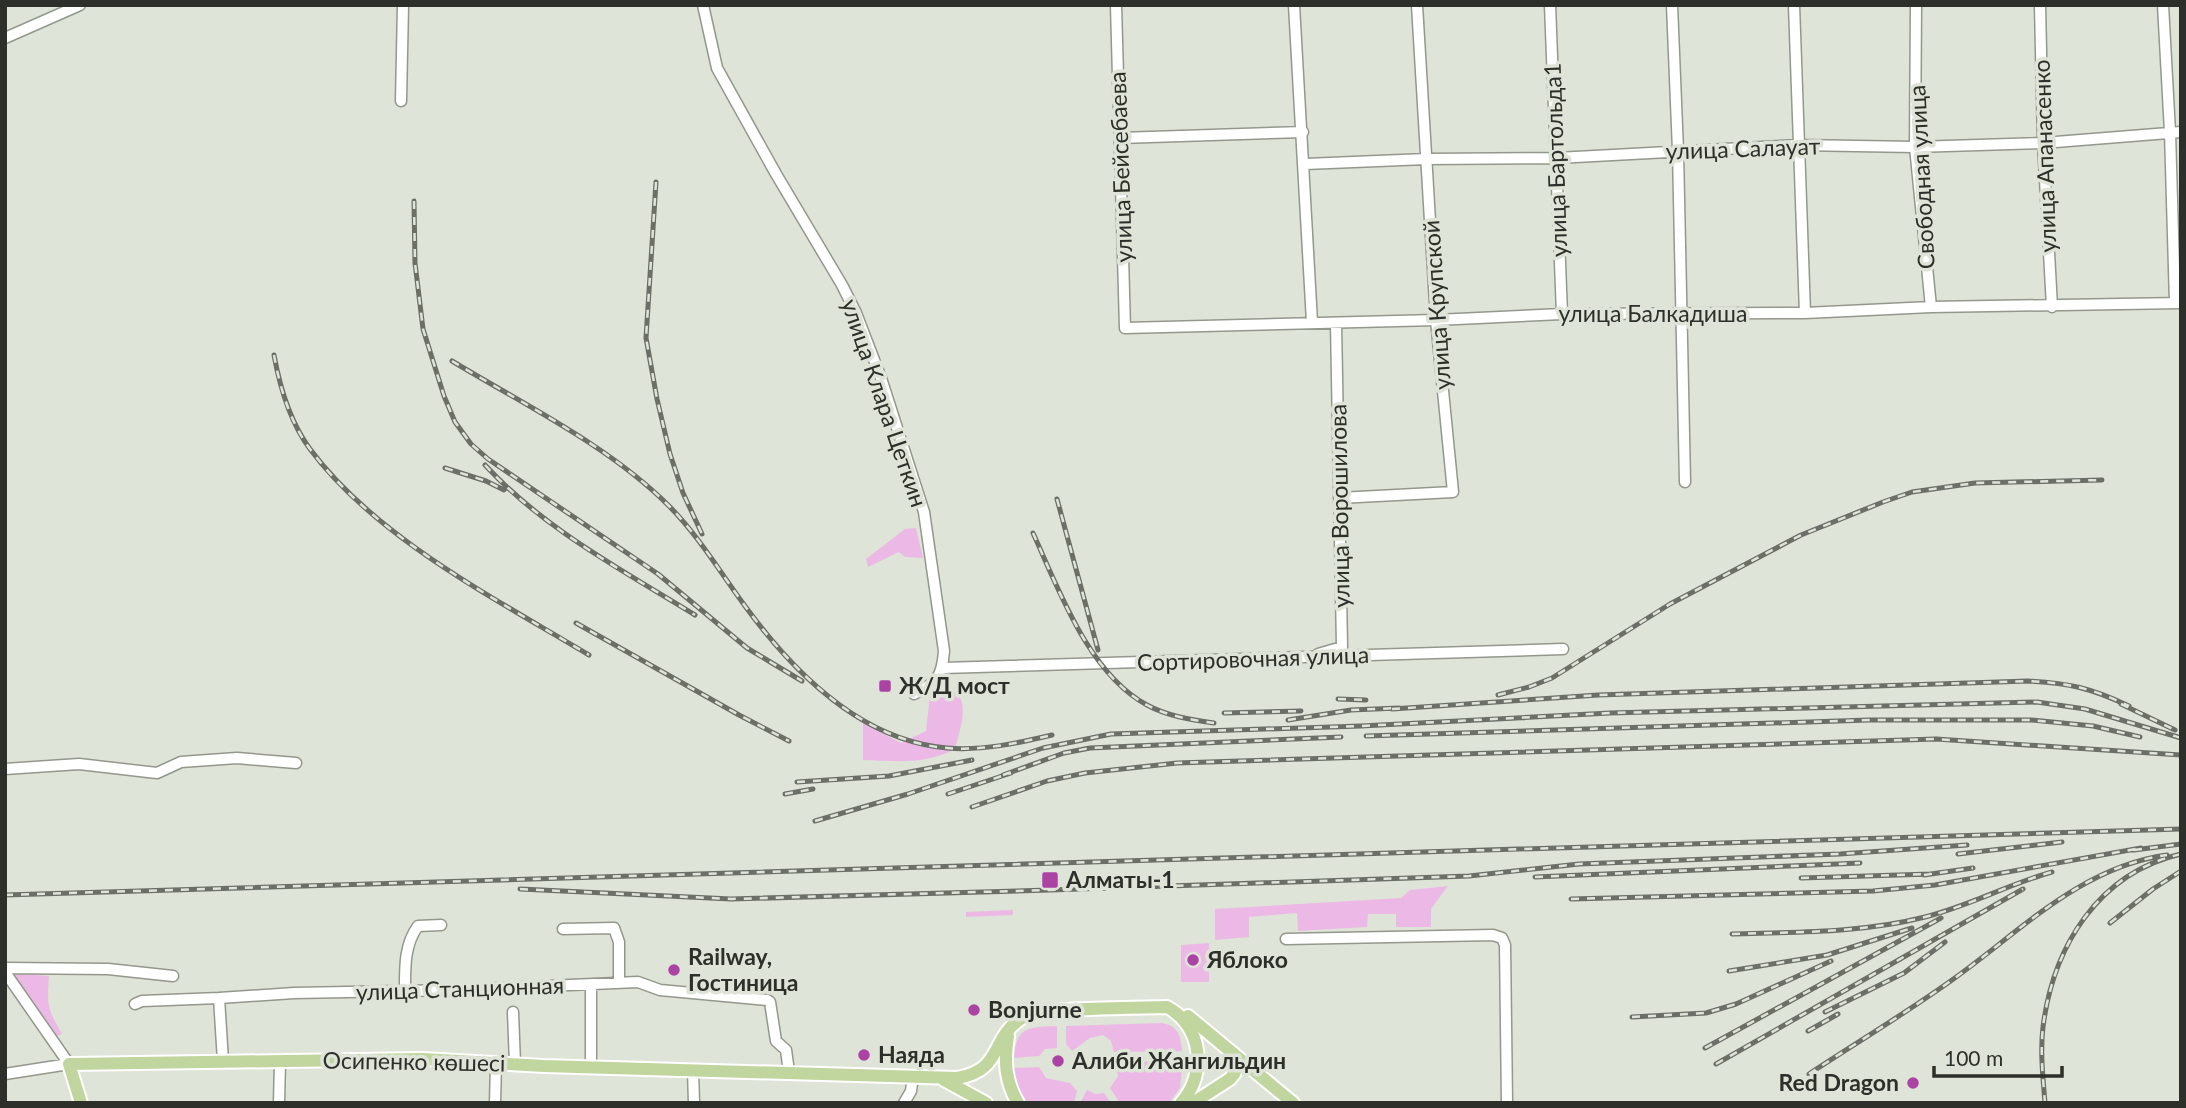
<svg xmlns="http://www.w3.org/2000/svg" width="2186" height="1108" font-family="Lato,sans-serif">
<rect width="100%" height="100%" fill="#dee4d7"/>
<path fill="#ecb9e6" d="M 916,528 L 923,558 L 905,557 L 899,552 L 868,567 L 866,559 L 905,529 Z
M 937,684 C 975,691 962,721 955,749 C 925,765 896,761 863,760 L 863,723 L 901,743 L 926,731 L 930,696 Z
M 1448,886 L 1431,909 L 1431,927 L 1396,927 L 1396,914 L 1368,914 L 1367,927 L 1298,931 L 1297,913 L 1249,917 L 1249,937 L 1215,940 L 1215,909 L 1401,898 L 1410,890 Z
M 1013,910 L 1013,915 L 966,917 L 966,912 Z
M 1209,943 L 1209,982 L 1181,982 L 1181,945 Z
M 11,973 L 49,976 C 47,1005 47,1008 62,1034 L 57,1036 Z
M 1161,1023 C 1178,1025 1181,1036 1182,1051 L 1114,1052 L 1111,1041 L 1103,1035 L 1090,1038 L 1072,1051 L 1066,1044 L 1066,1026 Z
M 1057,1026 L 1057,1048 L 1045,1049 L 1039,1056 L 1014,1058 C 1016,1026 1029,1027 1057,1026 Z
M 1183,1061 L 1180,1088 L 1169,1103 L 1120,1103 L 1110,1088 L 1118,1076 L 1116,1062 Z
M 1039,1067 L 1046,1078 L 1070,1083 L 1077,1091 L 1074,1103 L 1026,1103 L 1016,1083 L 1014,1068 Z
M 1087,1090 L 1096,1094 L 1104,1093 L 1111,1103 L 1080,1103 Z"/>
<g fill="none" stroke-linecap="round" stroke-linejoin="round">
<g stroke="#93988c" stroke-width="13">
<path id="minor" d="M 703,5 L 717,68 L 776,174 L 842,285 L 856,313 L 881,378 L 924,512 L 944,651 C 942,678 937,682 914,694
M 1116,5 L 1125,328 L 1436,320 L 1562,314 L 1805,313 L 1931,307 L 2181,303
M 1294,5 L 1312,322
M 1550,5 L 1562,314
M 1672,5 L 1678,151 L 1685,482
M 1794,5 L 1805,313
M 1916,5 L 1915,147 L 1931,307
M 2040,5 L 2043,143 L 2052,307
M 2163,5 L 2170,132 L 2175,303
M 5,38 L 80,5
M 401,101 L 403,5
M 1120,138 L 1303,132
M 1305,164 L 1426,159 L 1557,158 L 1798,145 L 1915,147 L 2043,143 L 2181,132
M 1339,498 L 1453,492 L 1436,320 L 1417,5
M 1318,654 L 1342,647 L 1336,323
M 943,668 L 1563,649
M 5,769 L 79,764 L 157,773 L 181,762 L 237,758 L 296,763
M 563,929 L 614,928 L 619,942 L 619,982
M 1286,939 L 1493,935 L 1502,938 L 1505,945 L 1507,1103
M 5,968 L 108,969 L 173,976
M 5,972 L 69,1064 L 5,1074
M 405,991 C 405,968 404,945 418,926 L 441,925
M 219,998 L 294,993 L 454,990 L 638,982 L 660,990 L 767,1000 L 770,1002 L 776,1041 L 786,1050 L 789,1072
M 135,1004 L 142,1001 L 219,998 L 223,1061
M 513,1012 L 515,1064
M 591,1067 L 591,985
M 693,1070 L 694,1103
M 279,1103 L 280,1060
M 495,1103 L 496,1063
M 904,1103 L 911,1091 L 913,1076"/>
</g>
<g stroke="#fff" stroke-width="16">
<path id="major" d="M 1188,1016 L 1293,1103
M 1008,1036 C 1004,1061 1005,1081 1018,1103
M 944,1080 L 986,1103
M 81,1103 L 69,1064 L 423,1059 L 544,1066 L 957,1078 C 1003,1071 990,1038 1022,1018 C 1040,1007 1140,1008 1167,1007 C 1203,1026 1207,1074 1181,1103
M 1193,1103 L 1230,1079 L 1234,1074 L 1238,1065 L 1233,1053"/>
</g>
<use href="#minor" stroke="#fff" stroke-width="10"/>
<use href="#major" stroke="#c1d59e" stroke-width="12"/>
<g stroke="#6b6f67" stroke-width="5">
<path id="rail" d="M 656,182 L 646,338 L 657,399 L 670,454 L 683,493 L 702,534
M 414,201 L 415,263 L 423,329 L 444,396 L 455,422 L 471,444 L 488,459 L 658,574 L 747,648 L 802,681
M 274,355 C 280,388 290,422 310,449 C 376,538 496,599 589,655
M 452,361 C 523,404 609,446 668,505 C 698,535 720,572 745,606 C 793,672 862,741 947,748 C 983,751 1018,743 1052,735
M 485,465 C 544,529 622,570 695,615
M 445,468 L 486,481 L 504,490
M 1057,499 L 1098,650
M 1033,533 C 1059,590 1089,674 1147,705 C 1167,716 1192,720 1214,723
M 576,623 L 739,715 L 789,741
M 1498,695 L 1529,687 L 1552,678 L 1670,604 L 1801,535 L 1883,502 L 1912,492 L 1975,483 L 2102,480
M 1338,699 L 1366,700
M 2121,704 L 2175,730
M 1392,709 L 1598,695 L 2028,681 C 2069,683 2091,688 2129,706
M 1224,713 L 1301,711
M 1288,720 L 1351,710 L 1399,708
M 1366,736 L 1869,720 L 2031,720 L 2093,726 L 2140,737
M 1003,775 L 1064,753 L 1090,748 L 1341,737
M 797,782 L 889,776 L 972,760
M 785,794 L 813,789
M 948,794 L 1011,773
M 972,807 L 1047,781 L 1085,773 L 1177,763 L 1936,739 L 2181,755
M 815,821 L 908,794 L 1043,748 L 1111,734 L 1361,726 L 1610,713 L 2037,702 L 2085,709 L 2181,738
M 2134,850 L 2181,844
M 1958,854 L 2062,842
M 1924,875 L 1973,868
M 1535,877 L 1860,863
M 1801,878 L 1931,874
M 520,889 L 731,899 L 1050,890 L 1469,876 L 1579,864 L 1840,854 L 1967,845
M 5,895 L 2181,829
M 1571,899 L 1873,891 L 1935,885 L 2141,848
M 2110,923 L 2153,889 L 2181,871
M 1732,934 C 1797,932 1862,933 1925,917 C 1969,906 2009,884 2052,872
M 1729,971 L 1827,955 L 1912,928
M 1825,1012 L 1904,973 L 1945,942
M 1632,1017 L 1706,1013 L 1736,1004 L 1831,961
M 1808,1031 L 1838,1014
M 1705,1048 L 1941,918
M 1716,1064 L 2023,889
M 1809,1074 C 1856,1043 1906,1013 1952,980 C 2020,932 2080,867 2167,855
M 2045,1103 C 2043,1078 2040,1052 2043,1027 C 2053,947 2098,873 2181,854"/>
</g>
<use href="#rail" stroke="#dee4d7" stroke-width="2.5" stroke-dasharray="8" stroke-linecap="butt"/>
</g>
<g fill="#ab43a5" stroke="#dee4d7" stroke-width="2.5">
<rect x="878" y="679" width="14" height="14" rx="3.5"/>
<rect x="1041" y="871" width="18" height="18" rx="3.5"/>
<circle cx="1193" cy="960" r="7"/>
<circle cx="674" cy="970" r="7"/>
<circle cx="974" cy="1010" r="7"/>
<circle cx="864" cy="1055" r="7"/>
<circle cx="1058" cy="1061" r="7"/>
<circle cx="1913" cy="1083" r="7"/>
</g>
<g text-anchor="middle" stroke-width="7" stroke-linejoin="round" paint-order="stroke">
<g font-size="23" fill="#2d2f2a" stroke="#dee4d7">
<text transform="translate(1743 149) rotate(-2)" y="8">улица Салауат</text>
<text transform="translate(2045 156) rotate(-92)" y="8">улица Апанасенко</text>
<text transform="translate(1556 160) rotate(-92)" y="8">улица Бартольда1</text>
<text transform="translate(1121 167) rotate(-92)" y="8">улица Бейсебаева</text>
<text transform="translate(1922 177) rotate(-93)" y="8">Свободная улица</text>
<text transform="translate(1437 305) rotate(-94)" y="8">улица Крупской</text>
<text x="1653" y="322">улица Балкадиша</text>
<text transform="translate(884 403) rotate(71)" y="8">улица Клара Цеткин</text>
<text transform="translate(1340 506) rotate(-91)" y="8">улица Ворошилова</text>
<text transform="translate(1253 659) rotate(-2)" y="8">Сортировочная улица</text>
<text transform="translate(460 989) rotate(-2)" y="8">улица Станционная</text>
<text transform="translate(414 1062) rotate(1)" y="8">Осипенко көшесі</text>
</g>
<g font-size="23" font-weight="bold" fill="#2d2f2a" stroke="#dee4d7" text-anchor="start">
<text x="899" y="694">Ж/Д мост</text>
<text x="1066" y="888">Алматы-1</text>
<text x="688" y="965">Railway,<tspan x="688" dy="26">Гостиница</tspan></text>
<text x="1207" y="968">Яблоко</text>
<text x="988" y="1018">Bonjurne</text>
<text x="878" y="1063">Наяда</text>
<text x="1072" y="1069">Алиби Жангильдин</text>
<text x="1899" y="1091" text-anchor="end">Red Dragon</text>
</g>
</g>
<rect width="2186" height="1108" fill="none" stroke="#2d2f2a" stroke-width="14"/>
<path d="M1934 1066v10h128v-10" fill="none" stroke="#2d2f2a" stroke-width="3.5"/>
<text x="1944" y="1066" font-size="21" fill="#2d2f2a" stroke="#dee4d7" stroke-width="5" paint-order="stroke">100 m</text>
</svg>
